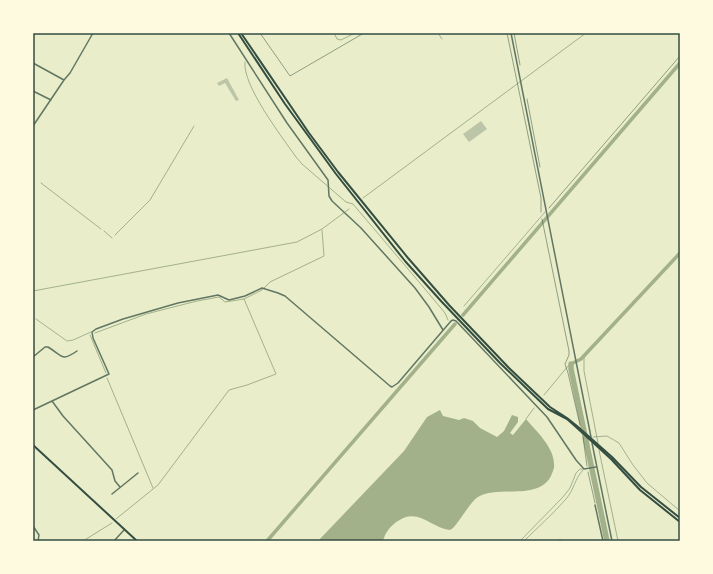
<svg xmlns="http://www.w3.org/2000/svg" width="713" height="574" font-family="'PT Sans Narrow',sans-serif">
<rect width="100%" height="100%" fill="#e9edc9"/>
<path fill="#a3b18a" d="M 440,410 L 443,416 L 459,420 L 464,418 L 473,421 L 480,428 L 497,437 L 504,431 L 512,415 L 518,417 L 518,422 L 510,433 L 513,435 L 526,419 C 536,431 554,447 554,464 C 555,468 552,473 551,476 C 538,501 498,485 478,497 C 472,500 459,522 453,528 L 450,530 C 430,528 418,505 395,523 C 389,528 385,533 383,541 L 318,541 L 404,451 L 427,417 Z"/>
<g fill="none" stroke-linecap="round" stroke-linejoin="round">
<path stroke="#a3b18a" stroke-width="1" d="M 334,33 L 337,39 L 341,40 L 355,33
M 245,62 C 242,85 282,137 296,157 L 302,164 L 346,202 L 353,204 L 430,295 L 445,313 L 448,320
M 41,183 L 101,229
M 363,198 L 586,33
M 104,231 L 112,238
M 115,235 L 150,200 L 194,126
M 33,291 L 297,242 L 322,229 L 349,209
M 33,295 L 34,304 L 33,314
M 95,333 L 146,314 L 197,301 L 219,297 L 225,302 L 244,299 L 262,290 L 270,282 L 324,256 L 322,230
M 90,335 L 106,373
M 584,355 L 584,371 L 598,443
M 107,378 L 153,488
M 544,395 L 568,366 L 571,364
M 526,419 L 534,408
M 599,450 L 618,541
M 116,519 L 158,485 L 229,390 L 247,385 L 276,374 L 244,299
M 83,541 L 112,523"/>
<path stroke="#a3b18a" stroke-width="3.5" d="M 463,315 L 680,63
M 571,364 L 581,359 L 680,253
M 267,541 L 455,324"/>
<path stroke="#a3b18a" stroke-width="5.5" d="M 571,364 L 571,369 L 607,541"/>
</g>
<path fill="#bcc5a7" d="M 227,78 L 239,100 L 236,101 L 225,83 L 219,86 L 217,83 Z
M 481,121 L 487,129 L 469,142 L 463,134 Z"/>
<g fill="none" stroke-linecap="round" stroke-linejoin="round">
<path stroke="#344e41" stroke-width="0.5" d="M 260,33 L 290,76 L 364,33
M 507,33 L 541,198 L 541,212
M 514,33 L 520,65
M 527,99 L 540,167
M 549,208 L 680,56
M 542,219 L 569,351 L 569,355 L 565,364 L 568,373 L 580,425
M 583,437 L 587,466
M 588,472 L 595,503"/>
<path stroke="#617663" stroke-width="0.5" d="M 438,33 L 442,39
M 464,306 L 545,212
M 36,319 L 67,341 L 73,340 L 91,332
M 593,437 L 607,436 L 619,443 L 633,465 L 647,483 L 680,511
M 520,541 L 563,497 L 570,488 L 576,473 L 580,469 L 583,469
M 524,541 C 538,527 553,514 566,499 C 574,490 575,478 583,470"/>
<path stroke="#617663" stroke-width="1.5" d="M 229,33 L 287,123 L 328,180 L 329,196 L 332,201 L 361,228 L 415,288 L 429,307 L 443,330
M 33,63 L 64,80
M 33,91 L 51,100
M 33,126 L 64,80 L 70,73 L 93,33
M 33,357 L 45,347 L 48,347 C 63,356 61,362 77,351
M 52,401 L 63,416 L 112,470 L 115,481 L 120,487
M 33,410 L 109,374 L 93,338 L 92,332 L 96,329 L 123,319 L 178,303 L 218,295 L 229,300 L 245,296 L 262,288 L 278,293 L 285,296 L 390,386 L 392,387 L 398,383 L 451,321 L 453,320 L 456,321 L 547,417 L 576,460 L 584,469 L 596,467
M 112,494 L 138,473
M 595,505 L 603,541
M 33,526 L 39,535 L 38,541
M 560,540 L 560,541
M 114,541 L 124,530"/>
<path stroke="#617663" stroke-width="1.5" d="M 511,33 L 591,437
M 592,443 L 612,541"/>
<path stroke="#344e41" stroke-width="2" d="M 33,445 L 137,541"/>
<path stroke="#344e41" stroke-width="2" d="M 238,33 L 285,104 L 336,174 L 405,261 L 441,301 L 500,363 L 548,409 L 567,419 L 576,427 L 611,459 L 640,490 L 680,522
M 241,33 L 309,133 L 338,172 L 408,258 L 449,305 L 509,368 L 550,407 L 567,418 L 577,426 L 612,457 L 641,487 L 680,518"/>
</g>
<rect width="713" height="574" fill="none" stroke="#fefae0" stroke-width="68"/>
<rect x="34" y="34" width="645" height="506" fill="none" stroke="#344e41" stroke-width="1.5"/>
</svg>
